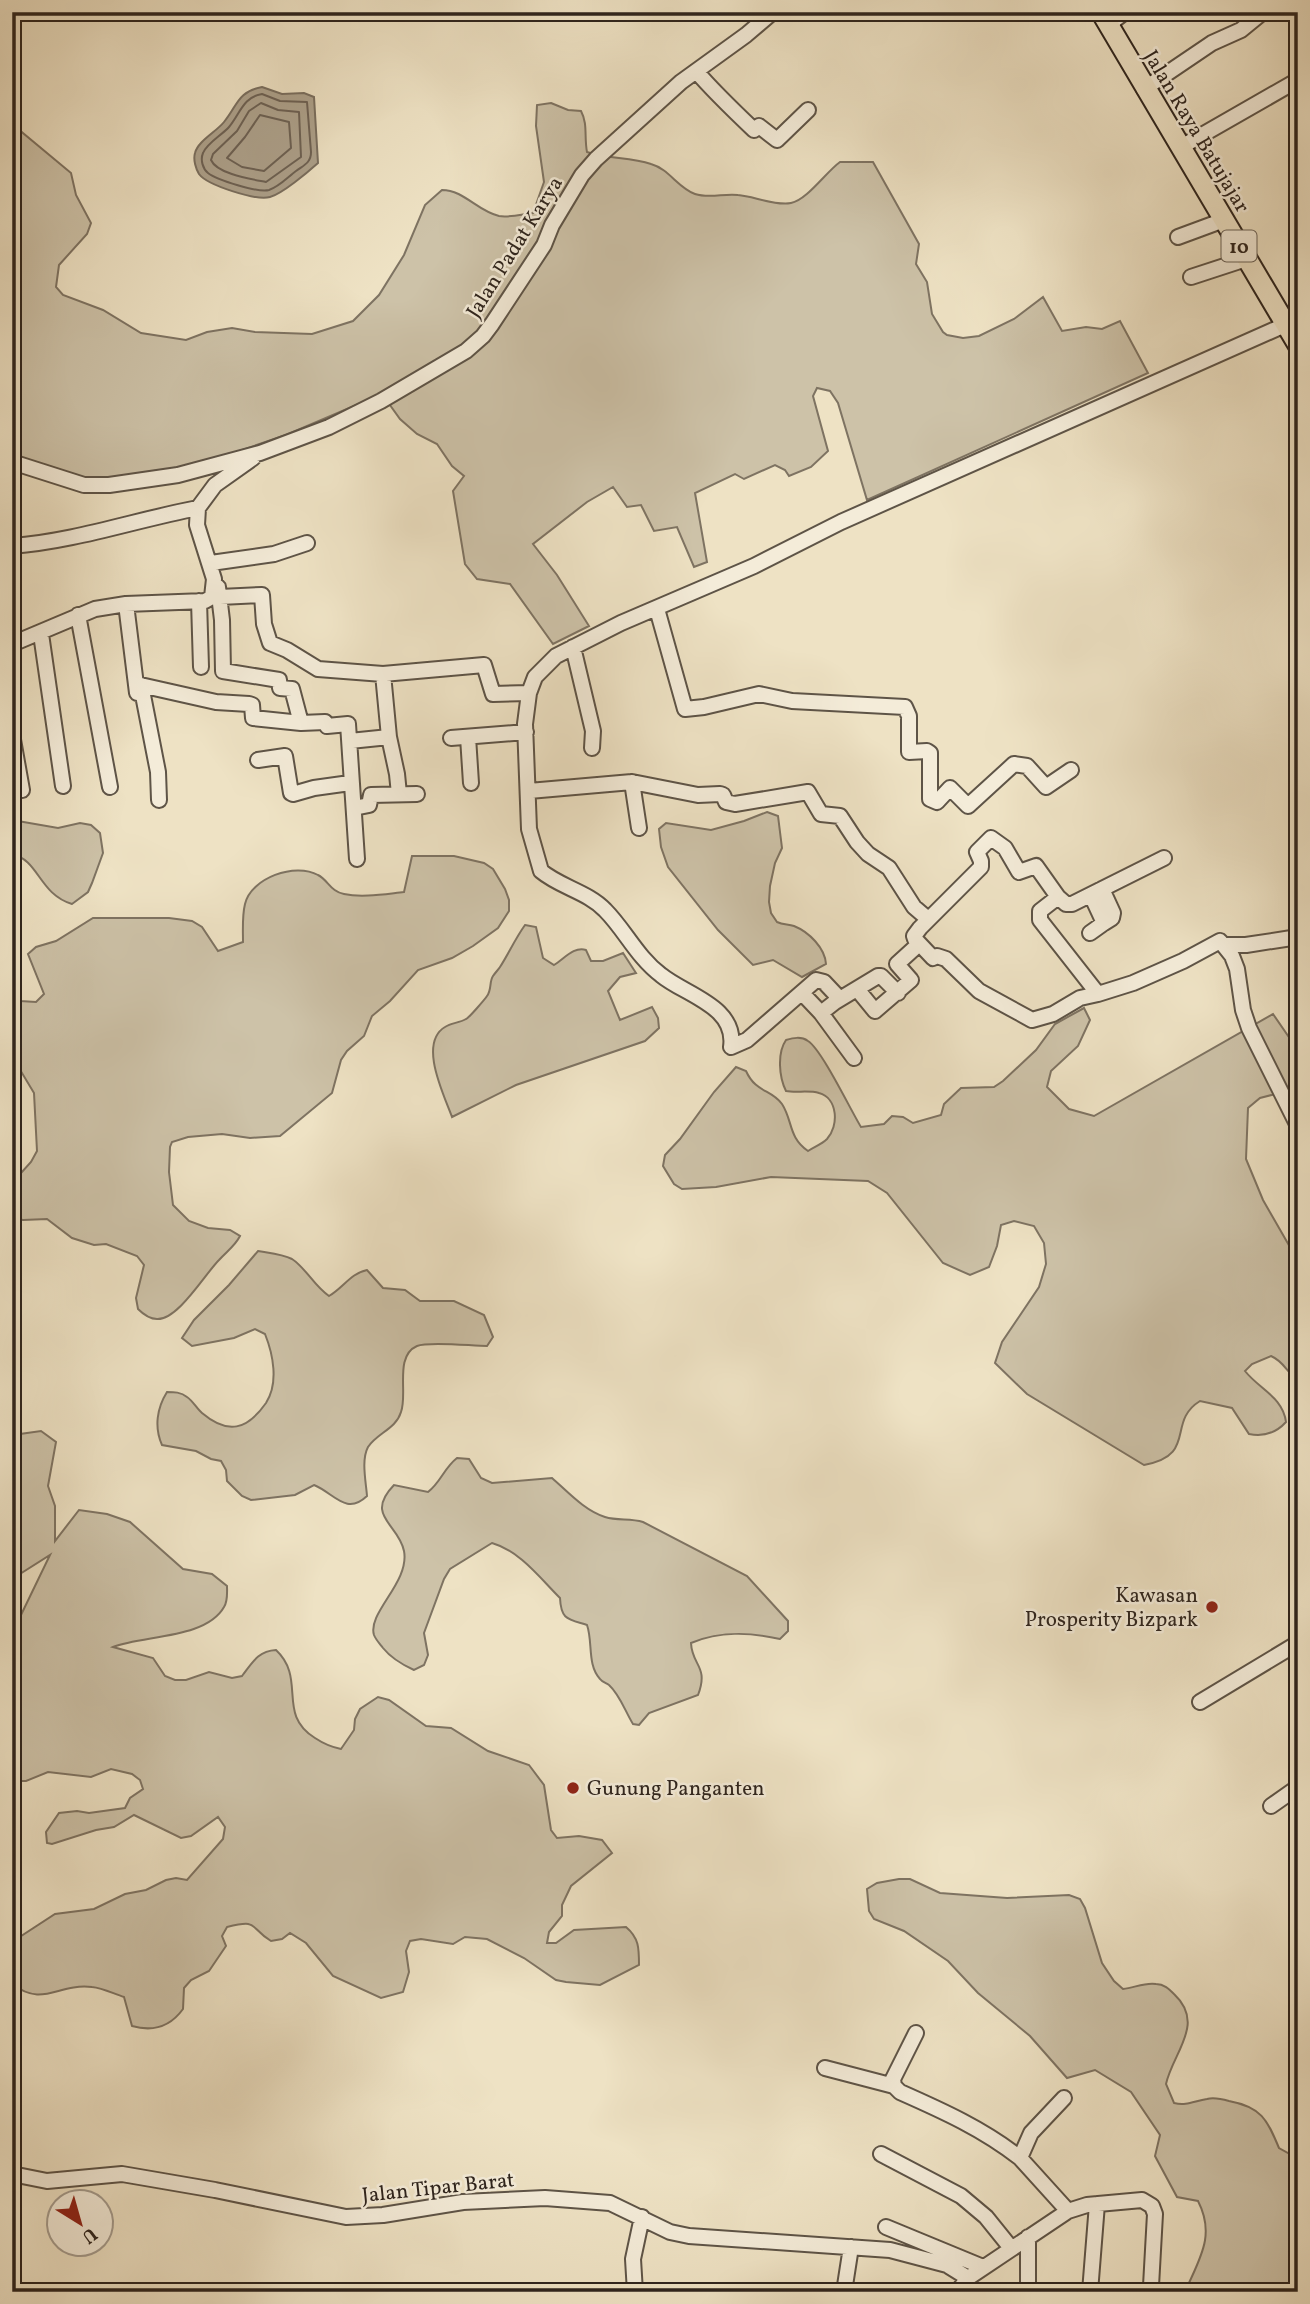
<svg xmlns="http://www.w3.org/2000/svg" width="1310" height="2304" font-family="Vollkorn,serif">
<rect width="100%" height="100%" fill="#eee2c4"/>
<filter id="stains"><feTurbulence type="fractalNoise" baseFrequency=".00286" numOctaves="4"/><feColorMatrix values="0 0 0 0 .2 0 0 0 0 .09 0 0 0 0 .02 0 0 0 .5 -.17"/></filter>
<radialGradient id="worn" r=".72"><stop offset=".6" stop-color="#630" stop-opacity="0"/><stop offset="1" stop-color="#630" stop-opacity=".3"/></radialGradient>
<path fill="#cdc2a8" stroke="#7e7362" stroke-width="2" d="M 551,103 L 568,110 L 581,111 C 588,124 584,137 587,152 C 608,159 630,157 651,164 C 669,169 678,188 695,194 C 710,199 724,193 738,195 C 753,196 775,206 791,203 C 807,200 826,172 840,162 L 873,162 L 919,244 L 916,264 L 927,282 L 932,314 L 943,332 L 947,335 L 963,338 L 979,336 L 1014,319 L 1043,297 L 1062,331 L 1086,327 L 1102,329 L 1120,321 L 1148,373 L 867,500 L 838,403 L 830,391 L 817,388 L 813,396 L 828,451 L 811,467 L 789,476 L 785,470 L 775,465 L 744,479 L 735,474 L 695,493 L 707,562 L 694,567 L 677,527 L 654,531 L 641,505 L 627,507 L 613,487 L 587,502 L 533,544 L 557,575 L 589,626 L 553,644 L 510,584 L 477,579 L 465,564 L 453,491 L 464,476 L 452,466 L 437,444 L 417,434 L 400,419 L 382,394 L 286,435 L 195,466 L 89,481 L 12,457 L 12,124 L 71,173 L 76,195 L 91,223 L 87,234 L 59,265 L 56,287 L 63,295 L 103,310 L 141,333 L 186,340 L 207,332 L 232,328 L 255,332 L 312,334 L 353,321 L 379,295 L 404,255 L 425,205 L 442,190 C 464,190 477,211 499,216 C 509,218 523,214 533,213 L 544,182 L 536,126 L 537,105 Z
M 767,812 L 778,816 L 782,848 L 775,863 L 770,886 L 769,902 L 771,913 L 777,922 C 783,925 788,924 794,926 C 809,932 825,948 826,964 L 802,977 L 773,960 L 753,965 L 718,930 L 668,867 L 661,847 L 659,829 L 666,823 L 711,830 L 744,821 Z
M 12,820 L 58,828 L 80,823 L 91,825 L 100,833 L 103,853 L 92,883 L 88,892 L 72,904 C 39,894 39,860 12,854 Z
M 412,856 L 454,856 L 484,863 L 493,869 L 505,889 L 509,900 L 509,911 L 498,928 L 473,946 L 452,958 L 418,970 L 390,1001 L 372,1016 L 364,1036 L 347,1051 L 341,1060 L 332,1093 L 280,1136 L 250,1138 L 222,1134 L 188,1137 L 172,1142 L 170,1147 L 169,1172 L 173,1205 L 189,1221 L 208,1228 L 230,1230 L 240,1236 C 235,1246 227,1251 219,1260 C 205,1274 178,1320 157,1319 C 149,1319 143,1314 138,1309 L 136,1298 L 144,1265 L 137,1256 L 106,1244 L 94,1245 L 72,1238 L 47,1219 L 23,1220 L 12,1218 L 12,1183 L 31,1162 L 37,1151 L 34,1093 L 16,1063 L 12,1062 L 12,997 L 20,1001 L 36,1002 L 44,994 L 28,954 L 36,947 L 56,941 L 93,918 L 169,918 L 192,921 L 202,927 L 218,951 L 243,942 C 243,930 242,916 245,904 C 251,878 295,862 318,875 C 328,880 331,892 344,894 C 362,898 385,894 404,892 Z
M 525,925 L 536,927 L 543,958 L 554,965 C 564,959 574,946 586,950 L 591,961 L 603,961 L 623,953 L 636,973 L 620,977 L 608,991 L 620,1020 L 652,1007 L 658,1018 L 659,1028 L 645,1041 L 516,1085 L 452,1117 C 444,1095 418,1043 445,1027 C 451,1023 459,1023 466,1019 C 469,1018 485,999 487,996 C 492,989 489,982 493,976 C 495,973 498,970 500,967 C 509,953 515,939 525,925 Z
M 1084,1008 L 1090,1020 L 1078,1046 L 1051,1071 L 1047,1087 L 1069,1109 L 1094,1116 L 1273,1014 L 1295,1046 L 1298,1047 L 1298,1102 L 1291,1090 L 1260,1098 L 1248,1108 L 1246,1159 L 1263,1200 L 1298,1261 L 1298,1379 C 1287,1374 1285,1362 1271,1356 L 1252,1364 L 1245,1371 C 1259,1389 1283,1397 1286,1422 C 1276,1433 1264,1437 1249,1434 L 1232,1408 L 1200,1401 C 1166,1422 1198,1455 1144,1465 L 1027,1394 L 995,1363 L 1002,1342 L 1039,1287 L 1046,1264 L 1044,1243 L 1034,1226 L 1014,1221 L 1001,1225 L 997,1246 L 989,1267 L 970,1275 L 943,1263 L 887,1193 L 868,1181 L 771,1177 L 716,1187 L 682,1189 L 674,1184 L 663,1166 L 665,1155 L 680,1139 L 714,1092 L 736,1067 L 746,1071 C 756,1093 771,1089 782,1104 C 793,1121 788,1137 808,1151 C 814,1147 822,1144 827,1139 C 839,1126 838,1098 819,1093 C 809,1090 796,1093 786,1091 C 779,1077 777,1053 786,1040 C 793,1038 801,1036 808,1041 C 822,1050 850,1109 861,1127 L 884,1124 L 892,1116 L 903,1117 L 913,1123 L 941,1115 L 944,1104 L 961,1088 L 994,1087 L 1003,1081 L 1036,1050 L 1055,1024 Z
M 258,1251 C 269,1253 282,1254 292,1259 C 306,1268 314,1286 329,1296 C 343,1288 351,1273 367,1270 L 383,1288 L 405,1290 L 420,1301 L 454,1301 L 484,1315 L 493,1337 L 487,1346 C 472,1346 429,1341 417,1346 C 394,1356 408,1394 401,1412 C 396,1429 377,1433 368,1447 C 361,1460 366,1482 367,1496 C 346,1516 334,1493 314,1485 L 295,1495 L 251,1500 L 242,1496 L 227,1481 L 226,1470 L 221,1461 L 211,1459 L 196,1451 L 162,1445 C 154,1427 157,1408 167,1392 C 174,1392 181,1392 187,1397 C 193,1401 197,1409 202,1413 C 228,1435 247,1430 266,1403 C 279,1383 273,1354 265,1334 L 255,1329 L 234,1338 L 192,1346 L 182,1338 L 194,1320 L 229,1285 Z
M 41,1431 L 56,1442 L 48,1486 L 55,1506 L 55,1541 L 79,1510 L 107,1514 L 130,1522 L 183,1569 L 212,1574 L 227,1586 C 227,1592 228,1601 224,1607 C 206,1639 143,1635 113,1647 L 153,1658 L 165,1676 L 175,1680 L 186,1680 L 209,1672 L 232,1678 L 242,1676 C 252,1663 258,1651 276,1650 C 307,1679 276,1714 315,1738 C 324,1744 331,1747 341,1749 L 354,1730 L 355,1719 L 360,1709 L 378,1697 L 389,1700 L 426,1726 L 451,1728 L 488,1751 L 529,1765 L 544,1785 L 551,1830 L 557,1838 L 579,1836 L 602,1840 L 612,1853 L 571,1886 L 562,1905 L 562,1916 L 549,1932 L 547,1943 L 556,1943 L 574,1930 L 626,1927 C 639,1938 639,1948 639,1965 L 600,1985 L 566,1982 L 556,1980 L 524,1958 L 487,1939 L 465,1937 L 453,1944 L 421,1939 L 410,1941 L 406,1951 L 409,1972 L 403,1992 L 381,1998 L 333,1976 L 306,1943 L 290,1933 L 282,1939 L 271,1941 C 248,1927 260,1919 227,1927 L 222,1936 L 226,1946 L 209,1971 L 191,1980 L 184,1988 L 183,2009 C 170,2027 153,2032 132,2026 L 124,1997 C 114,1994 103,1988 92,1987 C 57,1983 44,2008 12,1984 L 12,1942 L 55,1914 L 94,1909 L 125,1894 L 146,1890 L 166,1880 L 176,1878 L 187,1880 L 223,1839 L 225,1827 L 218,1817 L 191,1836 L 181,1838 L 134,1815 L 114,1827 L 96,1830 L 52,1844 L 47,1843 L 46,1832 L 59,1813 L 77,1811 L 89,1813 L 125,1808 L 130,1798 L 143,1789 L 140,1780 L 132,1774 L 111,1769 L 91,1777 L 48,1772 L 26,1781 L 12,1781 L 12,1623 L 20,1617 L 50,1555 L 12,1579 L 12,1438 L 20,1434 Z
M 457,1458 L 469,1459 L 481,1478 L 492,1483 L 552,1478 C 568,1492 585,1511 605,1517 C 618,1521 630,1518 643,1522 L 747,1576 L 788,1621 L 788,1631 L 780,1639 C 749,1632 720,1631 691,1643 C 692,1666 709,1666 698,1695 L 649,1713 L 639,1725 L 633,1724 C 625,1711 620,1695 609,1685 C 606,1683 602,1682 600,1679 C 587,1665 593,1642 587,1625 C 568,1619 561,1620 560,1598 C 540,1578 520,1551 492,1543 L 450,1569 L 444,1579 L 424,1633 L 428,1655 L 424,1665 L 414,1670 C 403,1665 391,1658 383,1648 C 380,1644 376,1640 374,1635 C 367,1613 410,1582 404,1551 C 399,1524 364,1516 394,1485 L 428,1492 C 441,1482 444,1468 457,1458 Z
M 899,1879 L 910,1879 L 940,1893 L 1007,1898 L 1069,1895 L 1080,1899 L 1085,1908 L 1102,1963 L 1114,1981 L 1123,1989 C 1134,1988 1145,1982 1156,1984 C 1164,1984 1169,1989 1174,1994 C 1206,2024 1173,2052 1166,2084 L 1174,2103 C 1187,2106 1194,2101 1207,2099 C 1214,2097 1222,2099 1229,2101 C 1261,2107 1267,2119 1279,2148 L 1288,2153 L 1298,2152 L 1298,2292 L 1185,2292 C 1199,2259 1216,2236 1198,2201 L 1177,2197 L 1155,2156 L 1160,2135 L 1131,2092 L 1095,2070 L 1067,2078 L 1030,2036 L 978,1993 L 948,1961 L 904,1931 L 874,1919 L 869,1911 L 867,1889 L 877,1883 Z"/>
<path fill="#ada18b" stroke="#7a6f5f" stroke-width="2" d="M 262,87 L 282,94 L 304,93 L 314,97 L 318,163 C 308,172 282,194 270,197 C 256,201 207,185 199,174 C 196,169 193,160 195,153 C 198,141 216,132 224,122 C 238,105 237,92 262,87 Z"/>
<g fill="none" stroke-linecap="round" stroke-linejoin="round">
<path stroke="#6e6254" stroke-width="2" d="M 262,94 L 280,101 L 307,102 L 311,152 C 311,163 304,165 296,171 C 288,177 279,187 269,190 C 258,193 217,180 208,173 C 203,169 200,160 203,153 C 207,143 222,135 229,127 C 240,114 243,97 262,94 Z
M 261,103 L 278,110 L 299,112 L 301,157 L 266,182 C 251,179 217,174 211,160 L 213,154 L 237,131 L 249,111 Z
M 260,115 L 289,122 L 291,148 L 264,171 L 242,167 L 227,158 L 245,137 Z"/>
<g stroke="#5e5447" stroke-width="18">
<path id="minor" d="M 475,13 L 477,12
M 1108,25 L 1125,12
M 696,71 C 714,92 734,111 754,130 L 759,126 L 777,140 L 808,110
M 1144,89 L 1212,43 L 1241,30 L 1263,12
M 1181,147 L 1298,80
M 1178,237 L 1224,220
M 1191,277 L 1246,259
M 12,462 L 84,485 L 109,485 L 178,475 L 260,453 L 329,427 L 381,401 L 466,351 L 483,336 L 492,324 L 544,245 L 552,225 L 582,175 L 596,159 L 681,82 L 746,35 L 773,12
M 12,546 C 76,541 135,520 198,508
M 211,563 L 274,554 L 307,543
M 218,587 L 222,620 L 223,671 L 279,680 L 280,688 L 292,689 L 301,723
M 220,597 L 262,595 L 264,624 L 270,643 L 287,650 L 318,669 L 383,674 L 484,665 L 493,694 L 529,693
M 199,601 L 201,667
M 126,604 L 137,693
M 657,609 L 685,709 L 704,707 L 759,694 L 792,701 L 905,707 L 909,716 L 909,752 L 927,751 L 930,753 L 930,799 L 937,802 L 950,788 L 968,806 L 1014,764 L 1027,766 L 1046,787 L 1071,770
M 78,615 L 110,787
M 41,634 L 63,786
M 12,644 L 95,609 L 126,604 L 205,601 L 212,597 L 214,579 L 197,525 L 198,508 L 215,485 L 253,458
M 573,647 L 593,731 L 592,748
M 383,674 L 389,737 L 397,774 L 399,794
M 136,684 L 216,702 L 249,704 L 252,705 L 253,718 L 301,723 L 325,722 L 327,726 L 348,724 L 357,859
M 141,685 L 158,772 L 159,800
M 12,734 L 22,790
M 468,737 L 471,783
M 451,738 L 526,732
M 350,741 L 389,737
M 258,760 L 285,756 L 291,793 L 293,794 L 314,788 L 350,783
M 632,782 L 639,828
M 529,791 L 632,782 L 698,795 L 720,794 L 723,795 L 726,802 L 735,804 L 808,792 L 821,814 L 840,816 L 857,842 L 868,854 L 889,868 L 914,907 L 928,919
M 354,808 L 369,805 L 371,795 L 417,794
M 1164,858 L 1072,904 L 1066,904 L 1058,897 L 1040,911 L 1040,920 L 1098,994 L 1133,983 L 1183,961 L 1220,941 L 1232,956 L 1237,969 L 1243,1010 L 1249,1028 L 1298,1126
M 1102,889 L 1113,913 L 1112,918 L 1104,923
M 1058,897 L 1036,866 L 1019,872 L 1005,848 L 991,838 L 977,852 L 981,861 L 981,867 L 920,928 L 914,936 L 915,939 L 933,958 L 937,956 L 946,959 L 979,991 L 1032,1020 L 1053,1014 L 1080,998 L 1098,994
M 1090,933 L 1104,923 L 1091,895
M 1225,945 L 1246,945 L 1298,937
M 857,989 L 875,1011 L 911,980 L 897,964 L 919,944
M 802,993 L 821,1013 L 854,1058
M 840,999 L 824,982 L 816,980 L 747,1040 L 731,1047 C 737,1006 685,995 661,975 C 637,957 625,930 605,910 C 588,892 560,887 541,871 L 529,829 L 525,724 L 529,693 L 535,677 L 556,656 L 621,623 L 754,566 L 841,522 L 1287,324
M 821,1013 L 835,1002 L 878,976 L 881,976 L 898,993
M 1200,1702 L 1298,1643
M 1271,1806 L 1298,1787
M 916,2033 L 893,2079 L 894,2086 L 900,2092 C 943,2111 983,2129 1020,2158
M 825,2068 L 894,2086
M 1064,2098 L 1031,2133 L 1020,2158 L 1068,2211
M 881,2154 L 961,2196 L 986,2217 L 1011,2248
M 12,2174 L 47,2181 L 122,2174 L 215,2190 L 346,2217 L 383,2215 L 463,2202 L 545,2198 L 610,2203 L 670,2232 L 689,2236 L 890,2250 L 947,2265 L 968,2278
M 886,2227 L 983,2267
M 635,2292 L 633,2259 L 642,2217
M 844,2292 L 851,2247
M 957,2292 L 968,2278 L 1068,2211 L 1087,2205 L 1142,2200 L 1152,2206 L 1155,2214 L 1151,2286
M 1028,2292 L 1028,2237
M 1090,2292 L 1097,2204"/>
</g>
<g stroke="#2e241d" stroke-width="23">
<path id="highway" d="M 1101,12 L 1298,345"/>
</g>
<use href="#minor" stroke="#f4ecd9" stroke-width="14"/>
<use href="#highway" stroke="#eee2c4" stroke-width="19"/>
</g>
<g fill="#8f2418" stroke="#f4ecd9" stroke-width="2.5">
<circle cx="1212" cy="1607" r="7"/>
<circle cx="573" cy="1788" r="7"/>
</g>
<g text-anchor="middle" stroke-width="5" stroke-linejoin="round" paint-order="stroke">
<rect fill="#f4ecd9" stroke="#696055" stroke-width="2" x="1221.5" y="230.5" width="35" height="31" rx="5"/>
<g font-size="19" font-weight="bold" fill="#2e241d">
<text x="1239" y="253">10</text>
</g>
<g font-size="21" fill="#2e241d" stroke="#f4ecd9">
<text transform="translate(1197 131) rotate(59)" y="7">Jalan Raya Batujajar</text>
<text transform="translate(514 247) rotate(-58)" y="7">Jalan Padat Karya</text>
<text transform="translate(438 2187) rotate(-6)" y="7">Jalan Tipar Barat</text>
</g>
<g font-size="21" fill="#2e241d" stroke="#f4ecd9" text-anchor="end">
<text x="1198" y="1602">Kawasan<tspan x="1198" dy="24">Prosperity Bizpark</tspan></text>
<text x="587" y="1795" text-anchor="start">Gunung Panganten</text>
</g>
</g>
<rect width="1310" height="2304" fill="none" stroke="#eee2c4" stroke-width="42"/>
<rect x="14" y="14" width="1282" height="2276" fill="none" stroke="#2e241d" stroke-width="3.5"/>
<rect x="21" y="21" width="1268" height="2262" fill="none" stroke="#2e241d" stroke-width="2"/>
<g transform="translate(80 2223) rotate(143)"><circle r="33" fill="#f4ecd9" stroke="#a59c8e" stroke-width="2"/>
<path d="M0-5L12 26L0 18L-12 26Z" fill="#8f2418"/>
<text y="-10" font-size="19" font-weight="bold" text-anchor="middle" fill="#2e241d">U</text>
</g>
<rect width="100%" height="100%" filter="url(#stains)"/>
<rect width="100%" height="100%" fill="url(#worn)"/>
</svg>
